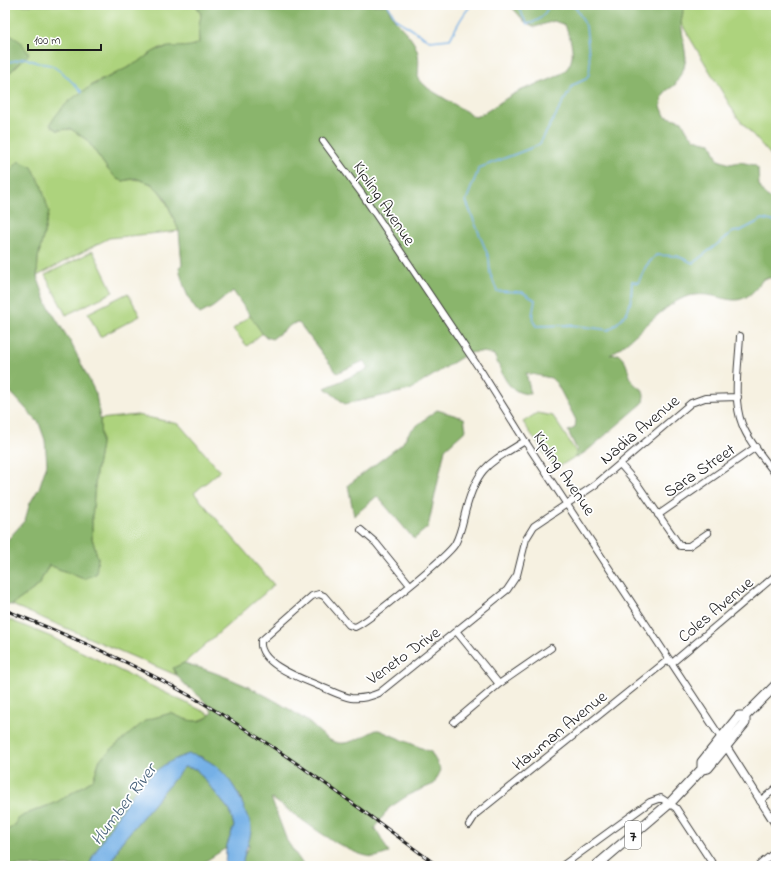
<svg xmlns="http://www.w3.org/2000/svg" width="781" height="871" font-family="'Indie Flower',sans-serif">
<rect width="100%" height="100%" fill="#fff"/>
<filter id="ink" filterUnits="userSpaceOnUse"><feTurbulence type="fractalNoise" baseFrequency=".025" numOctaves="2"/><feDisplacementMap in="SourceGraphic" scale="8" xChannelSelector="R" yChannelSelector="G"/><feConvolveMatrix kernelMatrix="1 2 1 2 8 2 1 2 1" color-interpolation-filters="sRGB"/></filter>
<filter id="wash" filterUnits="userSpaceOnUse"><feTurbulence type="fractalNoise" baseFrequency=".012" numOctaves="4" result="noise"/><feDisplacementMap in="SourceGraphic" scale="16" xChannelSelector="R" yChannelSelector="G"/><feGaussianBlur stdDeviation="0.9" result="paint"/><feColorMatrix in="noise" values="0 0 0 0 0 0 0 0 0 0 0 0 0 0 0 0 0 1.4 0 .05"/><feComposite in="paint" operator="in"/></filter>
<g filter="url(#wash)">
<rect width="100%" height="100%" fill="#f6f1e1"/>
<path fill="#add37d" stroke="#64784c" d="M 5,5 L 196,5 L 202,17 L 199,25 L 199,43 L 192,47 L 160,48 L 148,55 L 138,63 L 93,84 L 57,130 L 71,129 L 87,140 L 109,171 L 123,181 C 159,172 167,204 179,231 L 109,238 L 37,276 L 38,258 L 49,212 L 5,176 L 5,77 L 29,54 L 10,35 L 5,39 Z
M 684,5 L 776,5 L 776,161 L 737,117 L 681,23 Z
M 93,251 L 113,292 L 66,315 L 45,275 Z
M 128,293 L 140,316 L 100,337 L 88,313 Z
M 251,315 L 265,331 L 247,346 L 233,329 Z
M 537,413 L 553,416 L 578,455 L 555,469 L 523,422 Z
M 137,415 L 179,424 L 220,471 L 194,493 L 274,585 L 184,663 L 174,668 L 176,675 L 12,605 L 38,586 L 49,565 L 84,579 L 98,559 L 92,538 L 92,519 L 96,473 L 101,444 L 100,419 Z
M 5,618 L 49,636 L 211,715 C 195,725 187,721 171,713 L 100,759 L 93,780 L 57,802 L 24,815 L 16,824 L 5,832 Z"/>
<path fill="#8ab56c" stroke="#536844" d="M 196,5 L 388,5 C 391,23 412,33 417,50 C 420,59 418,70 418,79 L 429,89 L 475,117 C 489,112 499,102 512,95 C 545,76 590,82 565,25 L 554,21 L 535,27 L 525,22 L 510,5 L 684,5 L 681,23 L 686,58 L 684,68 L 675,85 L 666,91 L 662,98 L 661,106 L 665,116 L 682,121 C 690,138 693,140 711,143 L 718,160 L 730,164 L 740,162 L 754,165 L 758,168 L 759,185 L 764,194 L 776,202 L 776,277 L 763,279 C 737,319 723,288 689,296 C 666,301 633,341 610,355 L 618,354 C 621,357 625,360 626,364 C 631,376 629,383 642,389 L 644,395 L 643,403 L 588,450 L 578,457 L 575,456 L 577,450 L 568,431 L 575,428 L 576,420 L 557,384 L 551,378 L 526,373 L 531,394 C 506,394 503,373 494,355 C 484,351 474,351 465,355 L 410,390 L 345,404 L 325,388 L 368,369 L 364,361 L 337,373 L 299,323 L 292,324 L 272,339 L 264,336 L 233,291 L 213,307 L 200,314 C 188,303 182,282 179,267 L 182,265 L 179,231 L 165,198 L 159,191 L 152,184 L 135,178 L 123,181 L 117,179 L 109,171 L 87,140 L 71,129 L 57,130 L 50,125 C 67,92 106,80 136,63 C 144,59 150,52 160,49 C 173,44 186,50 199,43 C 199,37 198,32 199,26 C 200,15 204,16 196,5 Z
M 10,35 L 21,42 L 29,54 L 5,77 L 5,39 Z
M 19,161 L 32,167 L 41,184 L 49,212 L 38,258 L 37,276 L 47,304 L 71,343 L 96,394 L 100,419 L 101,444 L 96,473 L 92,519 L 92,538 L 98,559 L 96,574 L 84,579 L 49,565 L 38,586 L 12,605 L 5,604 L 5,543 L 25,520 L 30,503 L 39,488 L 47,464 L 45,440 L 39,423 L 5,386 L 5,176 Z
M 437,410 L 464,418 L 466,430 L 445,449 L 428,527 L 414,539 L 377,496 L 354,516 L 348,485 L 402,444 L 410,431 Z
M 184,663 C 225,674 268,694 304,719 C 315,726 325,741 338,743 C 350,745 365,735 376,730 L 379,730 L 431,752 L 441,770 L 434,784 L 410,794 L 389,808 L 374,829 L 379,834 L 389,853 C 384,854 379,857 374,857 C 345,856 296,814 271,798 L 287,841 L 304,866 L 243,866 L 242,859 L 249,847 L 241,797 L 216,766 L 200,756 L 137,788 L 93,856 L 89,866 L 5,866 L 5,832 L 16,824 L 18,819 L 24,815 L 57,802 L 93,780 L 100,759 L 146,720 L 171,713 C 183,719 203,728 212,712 C 203,693 181,688 173,668 Z
M 184,767 L 196,769 L 230,811 L 234,826 L 226,848 L 198,866 L 111,866 L 120,844 Z"/>
<path fill="#75b0e6" stroke="#486681" d="M 189,754 C 219,759 237,786 246,813 C 248,818 252,825 251,831 C 250,843 242,854 243,866 L 225,866 L 226,848 L 234,826 L 230,811 L 196,769 L 184,767 L 120,844 L 111,866 L 89,866 L 93,856 C 118,815 140,768 189,754 Z"/>
<g fill="none" stroke-linecap="round" stroke-linejoin="round">
<path stroke="#75b0e6" stroke-width="1.5" d="M 388,5 L 396,19 L 430,41 L 450,39 C 457,27 462,13 472,5
M 517,5 L 527,24 C 540,21 543,17 549,6 L 552,5
M 569,5 L 576,8 L 586,26 L 590,65 L 589,74 L 586,79 L 573,85 L 539,145 L 479,168 L 466,201 L 489,258 L 490,273 L 497,291 L 522,292 L 535,300 C 534,310 529,317 536,326 L 572,325 L 609,330 C 631,313 631,308 632,281 L 638,283 L 646,266 L 656,255 L 677,256 L 693,263 L 733,232 L 740,231 L 763,219 L 776,222
M 5,63 L 25,58 L 38,63 L 51,65 L 64,74 L 82,92"/>
</g>
</g>
<g filter="url(#ink)">
<g fill="none" stroke-linecap="round" stroke-linejoin="round">
<g stroke="#3d3c3a" stroke-width="8">
<path id="minor" d="M 323,141 L 362,194 L 483,374 L 525,441 L 721,738
M 740,336 C 739,362 732,400 742,424 C 749,443 765,459 776,475
M 525,441 C 488,464 478,466 466,509 C 463,520 461,533 455,544 C 449,555 368,622 355,627 L 349,625 L 324,596 L 319,594 L 312,596 L 261,641 C 258,664 303,679 319,686 C 330,690 340,696 351,698 C 361,699 370,697 379,693 L 507,590 L 517,575 L 526,539 L 534,526 L 595,485 L 691,403 L 705,398 L 738,397
M 620,464 L 638,485 L 680,546 L 689,546 L 708,533
M 658,515 L 756,447
M 361,530 L 376,543 L 410,585
M 457,632 L 499,684
M 672,663 L 776,575
M 454,722 L 499,684 L 551,648
M 760,801 L 776,788
M 469,825 L 476,814 L 669,659
M 562,866 L 650,802 L 661,798 L 676,808 L 714,866
M 758,866 L 776,851"/>
</g>
<g stroke="#3d3c3a" stroke-width="9">
<path id="tertiary" d="M 724,743 L 776,825"/>
</g>
<g stroke="#3d3c3a" stroke-width="11">
<path id="primary" d="M 702,769 L 702,762 L 739,716 L 745,716
M 596,866 L 670,803 L 702,769 L 708,768 L 745,723 L 745,716 L 776,685"/>
</g>
<use href="#minor" stroke="#fff" stroke-width="6"/>
<use href="#tertiary" stroke="#fff" stroke-width="7"/>
<use href="#primary" stroke="#fff" stroke-width="9"/>
<g stroke="#1c1c1c" stroke-width="3">
<path id="rail" d="M 5,610 C 70,636 133,663 194,698 C 280,747 358,808 438,866"/>
</g>
<use href="#rail" stroke="#fff" stroke-width="1.5" stroke-dasharray="4.5" stroke-linecap="butt"/>
</g>
</g>
<g text-anchor="middle" stroke-width="3.5" stroke-linejoin="round" paint-order="stroke">
<rect fill="#fff" stroke="#606060" stroke-width="1" x="625" y="821" width="16" height="28" rx="3"/>
<g font-size="16" font-weight="bold" fill="#1c1c1c">
<text x="633" y="841">7</text>
</g>
<g font-size="17" fill="#1c1c1c" stroke="#fff">
<text transform="translate(385 203) rotate(56)" y="6">Kipling Avenue</text>
<text transform="translate(639 429) rotate(-40)" y="6">Nadia Avenue</text>
<text transform="translate(699 470) rotate(-34)" y="6">Sara Street</text>
<text transform="translate(565 473) rotate(56)" y="6">Kipling Avenue</text>
<text transform="translate(715 609) rotate(-40)" y="6">Coles Avenue</text>
<text transform="translate(403 655) rotate(-36)" y="6">Veneto Drive</text>
<text transform="translate(559 730) rotate(-39)" y="6">Hawman Avenue</text>
</g>
<g font-size="18" font-style="italic" fill="#445f77" stroke="#fff">
<text transform="translate(123 804) rotate(-53)" y="6">Humber River</text>
</g>
</g>
<rect width="781" height="871" fill="none" stroke="#fff" stroke-width="20"/>
<path d="M28 44v6h73v-6" fill="none" stroke="#1c1c1c" stroke-width="2"/>
<text x="34" y="44" font-size="12" fill="#1c1c1c" stroke="#ffffff" stroke-width="3" paint-order="stroke">100 m</text>
</svg>
